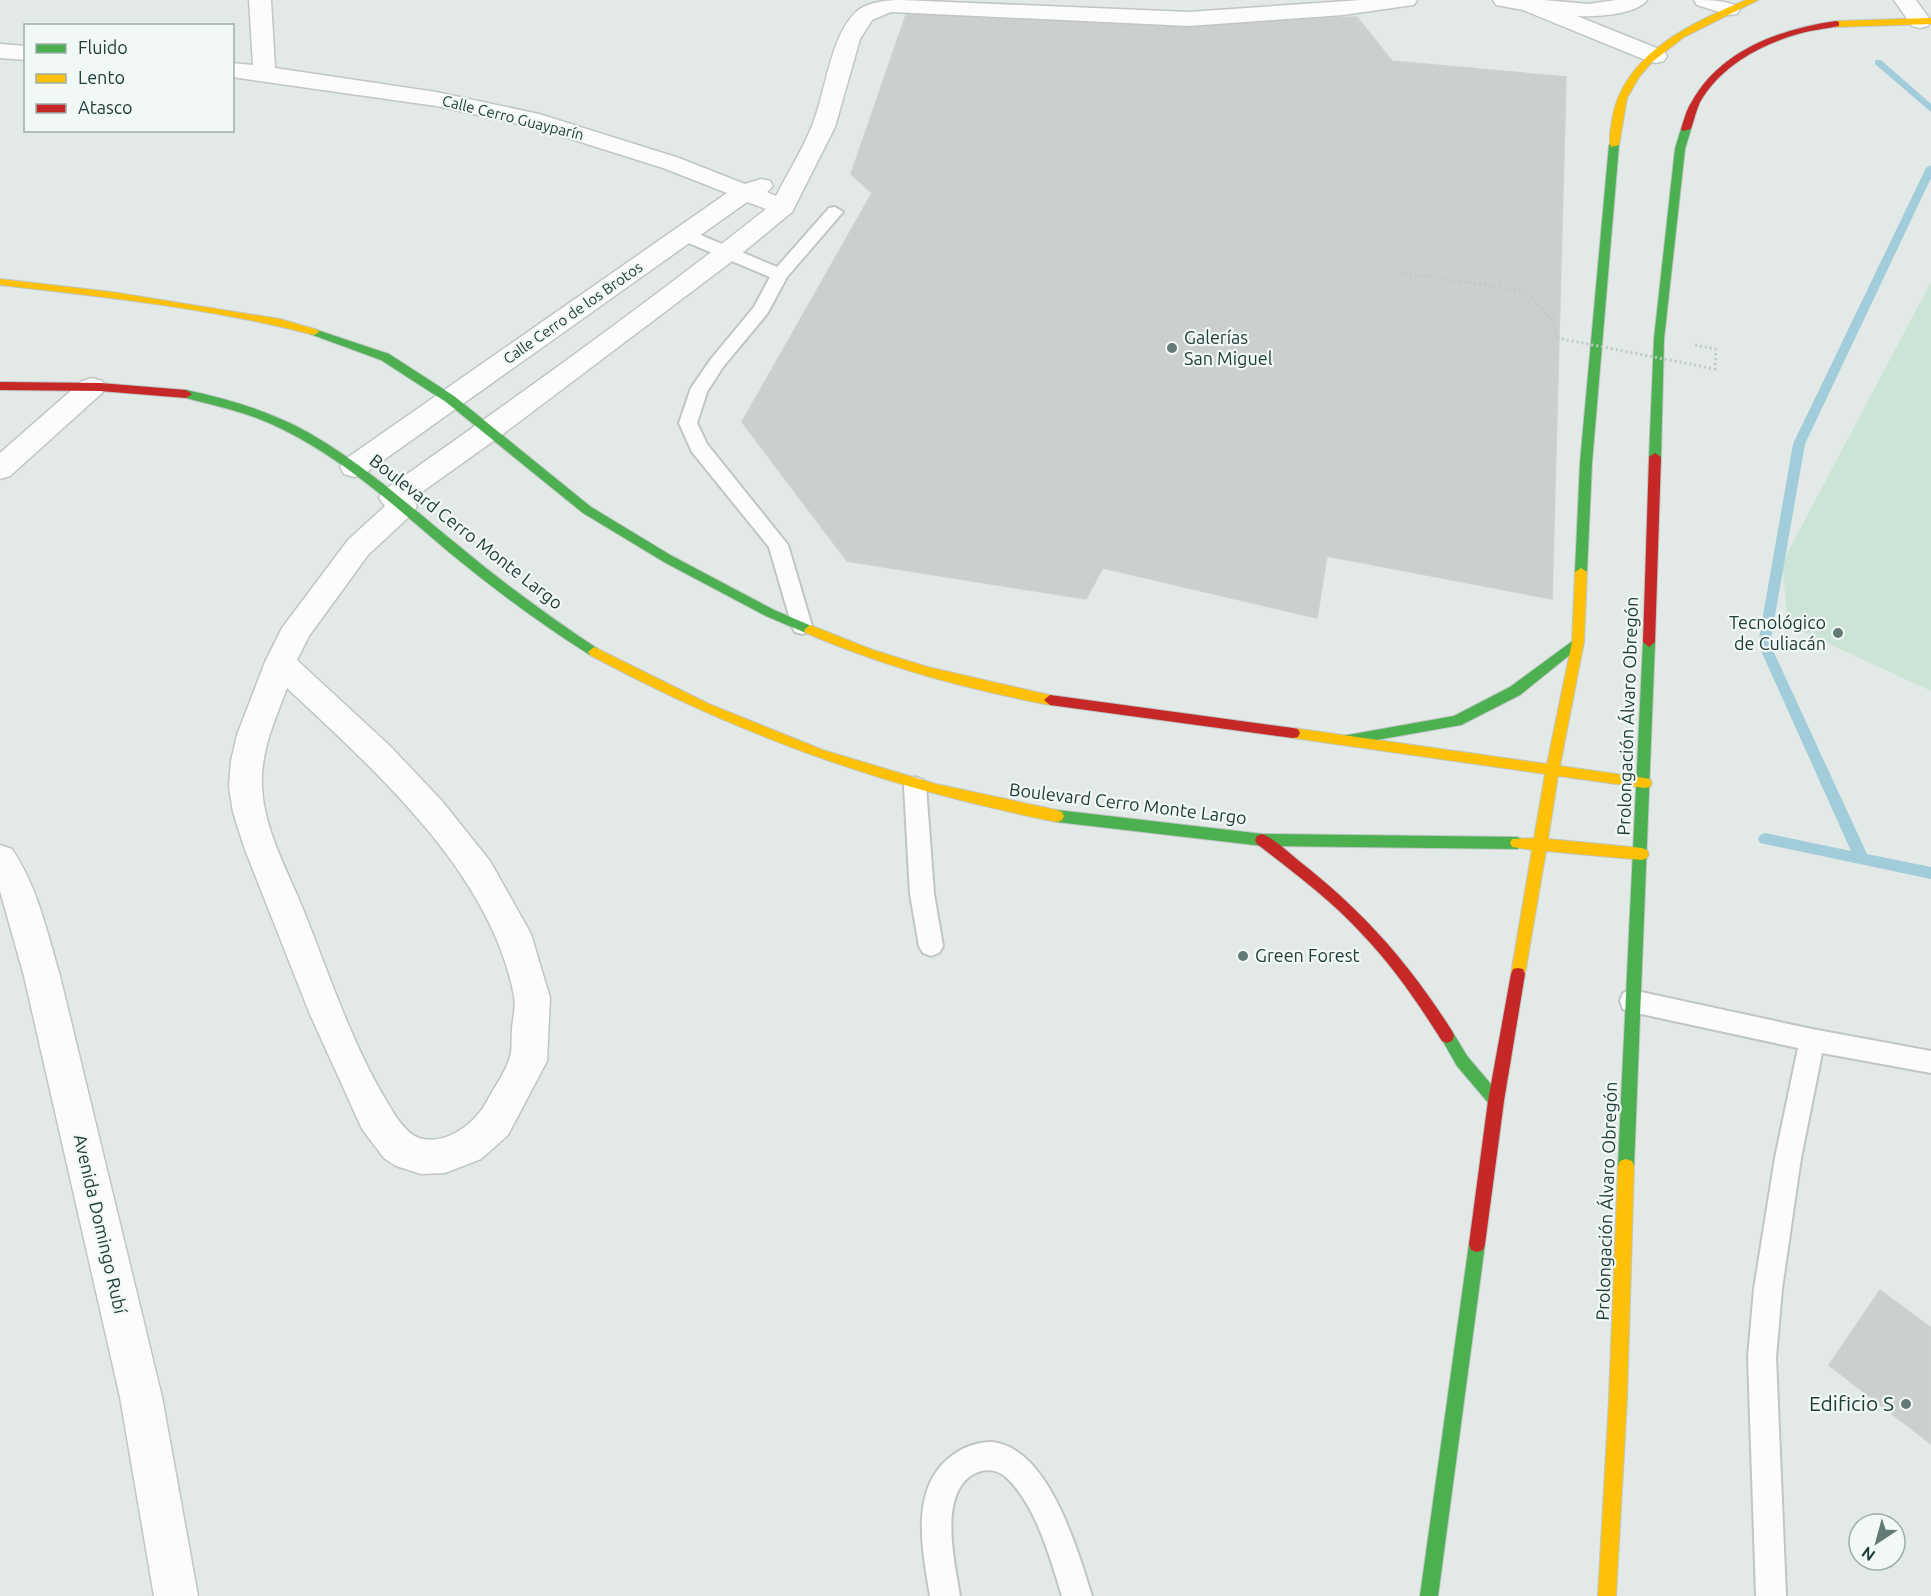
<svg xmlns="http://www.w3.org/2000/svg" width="1931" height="1596" font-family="Ubuntu,sans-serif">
<rect width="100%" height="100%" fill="#e3e9e7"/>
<path fill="#cbe4d5" d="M 1931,282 L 1931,691 L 1788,625 L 1782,563 Z"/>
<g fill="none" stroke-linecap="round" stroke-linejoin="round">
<path fill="#a1ccda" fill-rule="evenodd" d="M 1875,60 L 1881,60 L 1931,104 L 1931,112 L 1875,64 Z
M 1931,165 L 1931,178 L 1805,444 L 1770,644 L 1867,854 L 1931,867 L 1931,879 L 1760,843 L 1758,839 L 1760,835 L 1765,833 L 1851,851 L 1758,644 L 1793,444 L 1926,168 Z"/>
</g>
<path fill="#cbd0cf" stroke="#ccd2d0" stroke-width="1.5" d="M 907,12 L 1202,22 L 1357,17 L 1392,61 L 1566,77 L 1552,599 L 1327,556 L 1317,618 L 1103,568 L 1086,599 L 847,561 L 742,422 L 872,193 L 851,174 Z
M 1880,1290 L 1931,1328 L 1931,1444 L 1829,1365 Z"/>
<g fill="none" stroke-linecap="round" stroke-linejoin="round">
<g stroke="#c0c6c4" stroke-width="4">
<path id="lane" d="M 835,207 L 843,212 L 787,277 L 767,314 L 723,367 L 707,392 L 697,423 L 707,444 L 788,545 L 812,626 L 809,632 L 802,634 L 795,632 L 792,626 L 769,547 L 692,452 L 679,423 L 691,388 L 711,359 L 754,307 L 770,277 L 679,239 L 677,235 L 679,231 L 691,231 L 777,267 L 829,208 Z
M 915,777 L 923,780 L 926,786 L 934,894 L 943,946 L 939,953 L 931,956 L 923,953 L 919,946 L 910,894 L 904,786 L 907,780 Z
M 1632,990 L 1812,1029 L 1931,1051 L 1931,1073 L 1822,1053 L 1801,1158 L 1782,1289 L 1776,1357 L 1786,1596 L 1756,1596 L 1748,1357 L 1754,1289 L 1775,1158 L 1798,1048 L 1632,1012 L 1623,1009 L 1620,1001 L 1623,993 Z
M 992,1442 C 1049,1448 1077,1549 1092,1596 L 1062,1596 C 1050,1558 1037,1508 1008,1479 C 1000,1471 989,1468 978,1472 C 936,1489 955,1563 960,1596 L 930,1596 C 923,1552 909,1491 949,1458 C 961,1448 976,1442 992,1442 Z"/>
</g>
<g stroke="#c0c6c4" stroke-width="3">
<path id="street" d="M 249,0 L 271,0 L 275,68 L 436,92 L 539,114 L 679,158 L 745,184 L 761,179 L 770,181 L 773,186 L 767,192 L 776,196 C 788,173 802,150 812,126 C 826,92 830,35 857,11 C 868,2 888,0 901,0 L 1189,12 L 1361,0 L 1417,0 L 1414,5 L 1406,6 L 1343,15 L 1189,26 L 891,12 L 872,20 L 860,39 L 835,127 L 792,212 L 735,259 L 499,437 L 412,499 L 417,506 L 413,513 L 368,555 L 309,636 L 297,660 L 390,746 L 442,801 L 490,861 L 531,934 L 550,998 L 547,1061 L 508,1135 L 481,1159 L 445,1173 L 421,1174 L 396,1166 L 384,1158 L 362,1129 L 309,1012 L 244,847 L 233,812 L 229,787 L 231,761 L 237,735 L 265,662 L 282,628 L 348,540 L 385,506 L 379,498 L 383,491 C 512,400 642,308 766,209 L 747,202 L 364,474 L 354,477 L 344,474 L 340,467 L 344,460 L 727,193 L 663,168 L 533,127 L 436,106 L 232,77 L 232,63 L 253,65 ZM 287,688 C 374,770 491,872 514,996 C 516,1006 513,1018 512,1028 C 511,1038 513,1051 509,1060 C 504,1075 493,1089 486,1103 C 474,1124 446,1146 419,1138 C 405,1133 394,1114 387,1102 C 352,1044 330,977 305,914 C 289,873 264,831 262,787 C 260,752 275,720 287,688 Z
M 1493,0 L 1543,0 L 1588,4 L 1616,0 L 1647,0 C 1636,15 1595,17 1577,16 L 1664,51 L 1667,56 L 1664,61 L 1656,63 L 1648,61 L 1523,10 L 1496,5 Z
M 1694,0 C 1709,0 1731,0 1740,9 L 1737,14 L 1729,15 L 1697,5 Z
M 1894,0 L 1916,0 L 1931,21 L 1928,26 L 1920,28 L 1912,26 Z
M 0,44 L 26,46 L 26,60 L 0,58 Z
M 92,378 L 102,381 L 106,387 L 102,393 L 10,476 L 0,479 L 0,453 L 82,381 Z
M 0,845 L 12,849 C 38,888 47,932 60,976 L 162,1397 L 198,1596 L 154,1596 L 120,1397 L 24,976 L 0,891 Z"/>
</g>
<g stroke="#bec7c4" stroke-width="2">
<path id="fast" d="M 1686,126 L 1691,129 L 1685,149 L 1664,339 L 1661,457 L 1655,461 L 1649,457 L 1654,339 L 1675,149 L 1681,129 Z
M 1614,142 L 1619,145 L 1592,463 L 1587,572 L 1581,576 L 1575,572 L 1580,463 L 1609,145 Z
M 314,329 L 389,354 L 454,396 L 591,507 L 672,556 L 774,610 L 814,627 L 816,630 L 814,633 L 806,633 L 766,616 L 664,562 L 583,513 L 446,402 L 381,360 L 310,334 L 309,332 Z
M 186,390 C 224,398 259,408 294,425 C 355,456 407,504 459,546 C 503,583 550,617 598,649 L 600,652 L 598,655 L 590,655 C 541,624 495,590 450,553 C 398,509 346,461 286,431 C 249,412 220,407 182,397 L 180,394 Z
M 1578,637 L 1582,639 L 1584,642 L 1582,645 L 1520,695 L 1461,725 L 1348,745 L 1343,744 L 1341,740 L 1343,736 L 1348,735 L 1454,716 L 1510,687 Z
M 1649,637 L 1655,642 L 1634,1166 L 1632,1171 L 1626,1173 L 1620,1171 L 1618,1166 L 1621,1100 L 1643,642 Z
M 1057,810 L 1263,834 L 1517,837 L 1522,839 L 1524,843 L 1522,847 L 1517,849 L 1263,846 L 1057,822 L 1052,820 L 1050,816 L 1052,812 Z
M 1447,1029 L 1452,1031 L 1467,1056 L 1501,1096 L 1504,1101 L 1501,1106 L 1496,1108 L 1491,1106 L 1457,1066 L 1440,1036 L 1442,1031 Z
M 1477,1236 L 1483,1238 L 1485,1244 L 1438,1596 L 1420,1596 L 1469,1244 L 1471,1238 Z"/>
</g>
<g stroke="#bec7c4" stroke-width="2">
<path id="slow" d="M 1746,0 L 1758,0 L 1684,37 L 1652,62 L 1639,77 L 1627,98 L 1619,145 L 1611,147 C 1608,139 1611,129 1612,120 C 1623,54 1691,23 1746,0 Z
M 1931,18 L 1931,24 L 1836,27 L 1832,24 L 1836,21 Z
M 0,279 L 112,292 L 280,319 L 318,330 L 319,332 L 314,335 C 212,308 105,297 0,285 Z
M 1581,568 L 1587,572 L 1584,642 L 1560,766 L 1645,778 L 1650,779 L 1652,783 L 1650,787 L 1645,788 L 1558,776 L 1548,839 L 1642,848 L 1647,850 L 1649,854 L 1647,858 L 1642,860 L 1546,851 L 1525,974 L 1523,979 L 1518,980 L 1513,979 L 1511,974 L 1532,850 L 1512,847 L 1510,843 L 1512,839 L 1534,838 L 1545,774 L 1293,738 L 1288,737 L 1286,733 L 1288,729 L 1293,728 L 1547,764 L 1572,642 L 1575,572 Z
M 810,625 L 873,650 L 928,667 L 1050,695 L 1056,700 L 1050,705 C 966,689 885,667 806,633 L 804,630 Z
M 594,647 L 709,704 L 823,750 L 936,784 L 1057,810 L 1062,812 L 1064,816 L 1062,820 L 1057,822 C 886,788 743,737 590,655 L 588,652 Z
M 1626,1159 L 1632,1161 L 1634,1166 L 1627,1399 L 1616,1596 L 1598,1596 L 1609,1399 L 1618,1166 L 1620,1161 Z"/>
</g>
<g stroke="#bec7c4" stroke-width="2">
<path id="jam" d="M 1836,21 L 1839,22 L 1839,26 C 1825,29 1811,30 1798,34 C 1759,45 1720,67 1700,102 C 1696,111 1694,120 1691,129 L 1683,131 L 1681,129 C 1684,120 1686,111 1691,103 C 1720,50 1780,29 1836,21 Z
M 0,382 L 100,383 L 186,390 L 192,394 L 186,398 L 100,391 L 0,390 Z
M 1655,453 L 1661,457 L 1655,642 L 1649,647 L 1643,642 L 1649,457 Z
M 1050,695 L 1293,728 L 1298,729 L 1300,733 L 1298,737 L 1293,738 L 1050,705 L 1044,700 Z
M 1262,834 C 1275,839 1288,852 1299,861 C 1363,911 1409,963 1452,1031 L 1454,1036 L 1452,1041 L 1447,1043 L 1442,1041 C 1418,1003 1393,966 1362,934 C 1331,900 1293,872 1257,844 L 1255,840 L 1257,836 Z
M 1518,968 L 1523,969 L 1525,974 L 1504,1101 L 1485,1244 L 1483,1250 L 1477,1252 L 1471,1250 L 1469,1244 L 1488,1101 L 1511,974 L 1513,969 Z"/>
</g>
<path stroke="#c0cac7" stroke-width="3" stroke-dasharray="2 3" stroke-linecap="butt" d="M 1695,345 L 1716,349"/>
<use href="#lane" fill="#fbfcfb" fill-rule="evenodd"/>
<use href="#street" fill="#fbfcfb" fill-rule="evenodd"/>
<use href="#fast" fill="#4caf50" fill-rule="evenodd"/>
<use href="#slow" fill="#ffc107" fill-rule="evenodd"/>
<use href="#jam" fill="#c62828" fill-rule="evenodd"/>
<path stroke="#c0cac7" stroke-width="3" stroke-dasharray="2 3" stroke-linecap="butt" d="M 1395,272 L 1525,291 L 1553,320 L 1557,338 L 1715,369 L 1716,349"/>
</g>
<g fill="#647a76" stroke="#f1f8f6" stroke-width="2">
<circle cx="1172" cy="348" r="6"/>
<circle cx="1838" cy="633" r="6"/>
<circle cx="1243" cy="956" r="6"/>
<circle cx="1906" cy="1404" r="6"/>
</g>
<g text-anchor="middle" stroke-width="4.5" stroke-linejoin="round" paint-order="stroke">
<g font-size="15" fill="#203e39" stroke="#f1f8f6">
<text transform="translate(513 118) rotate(14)" y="5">Calle Cerro Guayparín</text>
<text transform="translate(573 313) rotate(-35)" y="5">Calle Cerro de los Brotos</text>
</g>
<g font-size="18" fill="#203e39" stroke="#f1f8f6" text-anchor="start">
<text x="1184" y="344">Galerías<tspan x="1184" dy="21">San Miguel</tspan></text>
<text x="1826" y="629" text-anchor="end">Tecnológico<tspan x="1826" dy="21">de Culiacán</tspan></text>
<text x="1255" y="962">Green Forest</text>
</g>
<g font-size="18" fill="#203e39" stroke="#f1f8f6">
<text transform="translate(466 532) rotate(38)" y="6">Boulevard Cerro Monte Largo</text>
<text transform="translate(1628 716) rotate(-88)" y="6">Prolongación Álvaro Obregón</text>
<text transform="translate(1128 804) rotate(7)" y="6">Boulevard Cerro Monte Largo</text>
<text transform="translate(1607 1201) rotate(-88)" y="6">Prolongación Álvaro Obregón</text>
<text transform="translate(100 1224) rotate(77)" y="6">Avenida Domingo Rubí</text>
</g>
<g font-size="21" fill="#203e39" stroke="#f1f8f6" text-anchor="end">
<text x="1894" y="1411">Edificio S</text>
</g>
</g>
<rect x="24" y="24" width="210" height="108" fill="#f1f8f6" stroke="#9daeaa" stroke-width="1.5"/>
<rect x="36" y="44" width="30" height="9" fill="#4caf50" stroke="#9daeaa" stroke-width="1.5"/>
<text x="78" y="54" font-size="18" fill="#203e39">Fluido</text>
<rect x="36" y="74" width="30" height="9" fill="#ffc107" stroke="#9daeaa" stroke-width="1.5"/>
<text x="78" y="84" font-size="18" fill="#203e39">Lento</text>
<rect x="36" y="104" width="30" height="9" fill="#c62828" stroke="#9daeaa" stroke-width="1.5"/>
<text x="78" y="114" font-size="18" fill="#203e39">Atasco</text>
<g transform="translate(1877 1542) rotate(216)"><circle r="28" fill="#f1f8f6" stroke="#9daeaa" stroke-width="1.5"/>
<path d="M0-4.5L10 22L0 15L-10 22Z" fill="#647a76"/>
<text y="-9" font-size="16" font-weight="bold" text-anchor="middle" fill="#203e39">N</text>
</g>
</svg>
